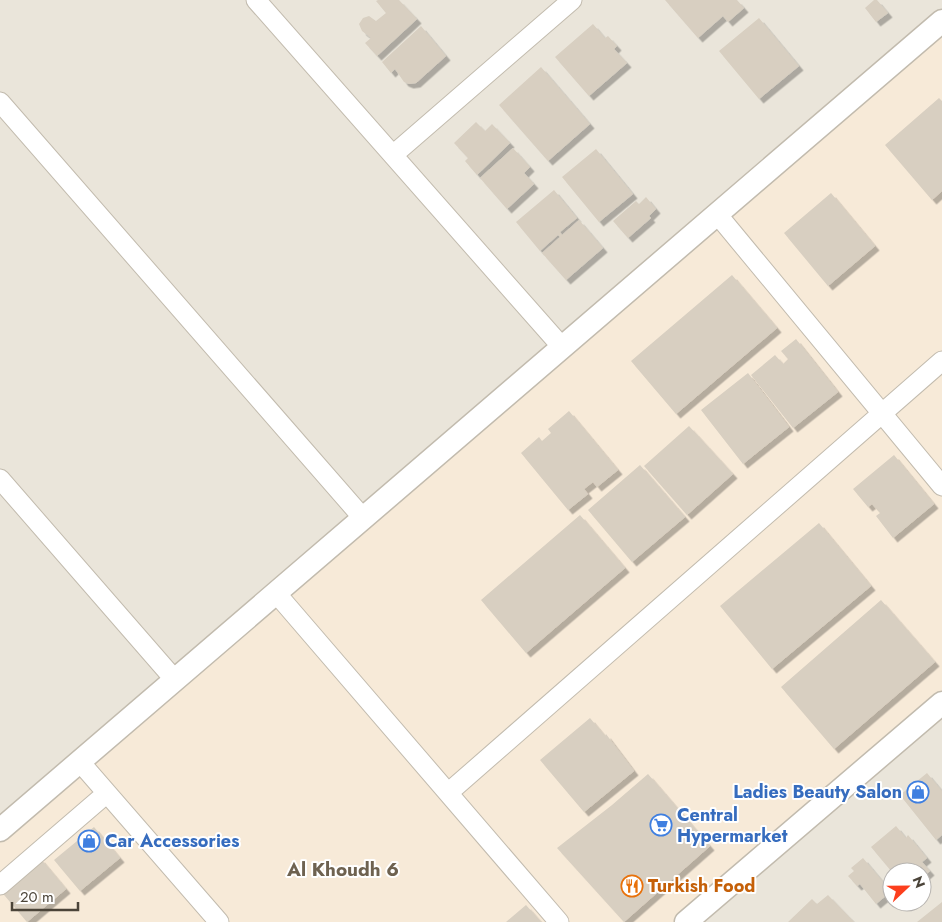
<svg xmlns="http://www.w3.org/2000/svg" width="942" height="922" font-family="Jost,sans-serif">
<defs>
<filter id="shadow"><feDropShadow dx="4.5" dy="4.5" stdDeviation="0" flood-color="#0004"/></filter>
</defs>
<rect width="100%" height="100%" fill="#f6f3ec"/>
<path fill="#eae5da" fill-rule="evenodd" d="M 0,0 L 942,0 L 942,922 L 0,922 ZM 892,872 L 922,872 L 922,902 L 892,902 Z"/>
<path fill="#f7ead8" d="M 942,21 L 942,703 L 686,922 L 0,922 L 0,830 Z"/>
<path fill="#d8cfc1" filter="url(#shadow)" d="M 378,0 L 399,0 L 417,19 L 377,56 L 365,43 L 371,38 L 362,31 L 359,24 L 363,18 L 369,16 L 376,21 L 386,13 L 376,1 Z
M 665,0 L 737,0 L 744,8 L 728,22 L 723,16 L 698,38 Z
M 874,0 L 877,0 L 888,13 L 876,22 L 865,8 Z
M 759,18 L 799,66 L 759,99 L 719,51 Z
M 593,24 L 605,38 L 608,36 L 617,46 L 614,49 L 627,63 L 589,96 L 555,57 Z
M 421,26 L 446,56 L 416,83 L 409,84 L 404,82 L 395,69 L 391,73 L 382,62 Z
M 541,67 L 590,124 L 548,161 L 499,105 Z
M 939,98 L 942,101 L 942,191 L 932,200 L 885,145 Z
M 476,122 L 485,131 L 492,124 L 510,143 L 477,175 L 465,161 L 468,158 L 454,143 Z
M 513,148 L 530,167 L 524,173 L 534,184 L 507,209 L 480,178 Z
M 596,149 L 633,194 L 599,222 L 562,177 Z
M 554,190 L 577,218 L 560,232 L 562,235 L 579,220 L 603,248 L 566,280 L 542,253 L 560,237 L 558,235 L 540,251 L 516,222 Z
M 831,193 L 875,246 L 828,286 L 784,233 Z
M 646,197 L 656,209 L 649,216 L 651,218 L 628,238 L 613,221 L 636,201 L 639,204 Z
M 732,275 L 777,328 L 676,414 L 631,361 Z
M 796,339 L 838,392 L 793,428 L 751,375 L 775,355 L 783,364 L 788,359 L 781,351 Z
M 748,373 L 789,427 L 743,464 L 701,410 Z
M 569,411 L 618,470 L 597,487 L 593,482 L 584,489 L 588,494 L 568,510 L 521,453 L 539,437 L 542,441 L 551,433 L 548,429 Z
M 689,426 L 733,474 L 687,515 L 644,466 Z
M 894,455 L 934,504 L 893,538 L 876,516 L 880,513 L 872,504 L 868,507 L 853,489 Z
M 640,465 L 685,517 L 632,562 L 588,510 Z
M 580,515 L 625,568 L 526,653 L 481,600 Z
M 819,523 L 871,586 L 772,669 L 720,606 Z
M 881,600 L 935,662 L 834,749 L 781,687 Z
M 590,718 L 605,736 L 606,734 L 634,771 L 584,812 L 540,760 Z
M 927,773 L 942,791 L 942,835 L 936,840 L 900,795 Z
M 648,774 L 710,846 L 624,922 L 557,848 L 612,805 Z
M 896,826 L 906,838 L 908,835 L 927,858 L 922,862 L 930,871 L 922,878 L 922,872 L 892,872 L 871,847 Z
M 94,827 L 120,858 L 80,891 L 54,860 Z
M 40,858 L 66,889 L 27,922 L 0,890 Z
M 863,858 L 889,889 L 886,891 L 888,894 L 876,904 L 860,884 L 857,886 L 848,876 L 854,871 L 851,868 Z
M 828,895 L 854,922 L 788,922 L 812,899 L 817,904 Z
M 942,902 L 942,922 L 917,922 Z
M 526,905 L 541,922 L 506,922 Z"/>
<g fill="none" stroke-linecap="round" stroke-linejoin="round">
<g stroke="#c2bbae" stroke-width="21">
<path id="minor" d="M 256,0 L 562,347
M 0,102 L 363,518
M 393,155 L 572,0
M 717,214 L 942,486
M 0,479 L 175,680
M 276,593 L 559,922
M 80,762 L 219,922
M 448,793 L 942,361
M 0,885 L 107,793"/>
</g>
<g stroke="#c2bbae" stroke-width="25">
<path id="tertiary" d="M 0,830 L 942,21
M 686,922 L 942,703"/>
</g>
<use href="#minor" stroke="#fff" stroke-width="19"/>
<use href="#tertiary" stroke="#fff" stroke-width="22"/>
</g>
<defs>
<g id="shop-ring" transform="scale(1.125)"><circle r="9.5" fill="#fff" stroke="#3f7fe0" stroke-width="1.5"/><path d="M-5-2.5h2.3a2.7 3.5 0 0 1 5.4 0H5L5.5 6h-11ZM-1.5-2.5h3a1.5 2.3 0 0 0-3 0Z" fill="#3f7fe0"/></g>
<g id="supermarket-ring" transform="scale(1.125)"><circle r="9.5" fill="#fff" stroke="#3f7fe0" stroke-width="1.5"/><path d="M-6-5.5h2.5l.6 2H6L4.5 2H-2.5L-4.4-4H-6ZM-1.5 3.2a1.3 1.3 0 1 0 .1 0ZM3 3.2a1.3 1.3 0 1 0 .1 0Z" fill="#3f7fe0"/></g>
<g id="restaurant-ring" transform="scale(1.125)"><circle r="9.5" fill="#fff" stroke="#e8710a" stroke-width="1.5"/><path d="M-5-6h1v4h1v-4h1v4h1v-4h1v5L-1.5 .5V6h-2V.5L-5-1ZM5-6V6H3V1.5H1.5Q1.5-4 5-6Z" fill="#e8710a"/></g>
</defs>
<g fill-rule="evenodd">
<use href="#shop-ring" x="918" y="792"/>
<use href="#supermarket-ring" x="661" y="825"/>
<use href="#shop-ring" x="89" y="841"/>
<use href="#restaurant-ring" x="632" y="886"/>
</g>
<g text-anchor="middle" stroke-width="4" stroke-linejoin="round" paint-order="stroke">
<g font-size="18" font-weight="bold" fill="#366cbe" stroke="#fff" text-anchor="start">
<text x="902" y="798" text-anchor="end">Ladies Beauty Salon</text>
<text x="677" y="821">Central<tspan x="677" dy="21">Hypermarket</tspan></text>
<text x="105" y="847">Car Accessories</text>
</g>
<g font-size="18" font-weight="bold" fill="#c56008" stroke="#fff" text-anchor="start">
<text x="648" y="892">Turkish Food</text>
</g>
<g font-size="19" font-weight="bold" fill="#6e6250" stroke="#fff">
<text x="343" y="876">Al Khoudh 6</text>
</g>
</g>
<g transform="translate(907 887) rotate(68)"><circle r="24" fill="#ffffff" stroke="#b7b4b0"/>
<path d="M0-4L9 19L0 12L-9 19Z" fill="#fc3f1d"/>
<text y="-8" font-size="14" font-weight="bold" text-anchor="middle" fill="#4b4439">N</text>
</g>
<path d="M12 902v8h66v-8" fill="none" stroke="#4b4439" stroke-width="2.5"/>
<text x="20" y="902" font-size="15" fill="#4b4439" stroke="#ffffff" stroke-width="4" paint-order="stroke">20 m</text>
</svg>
